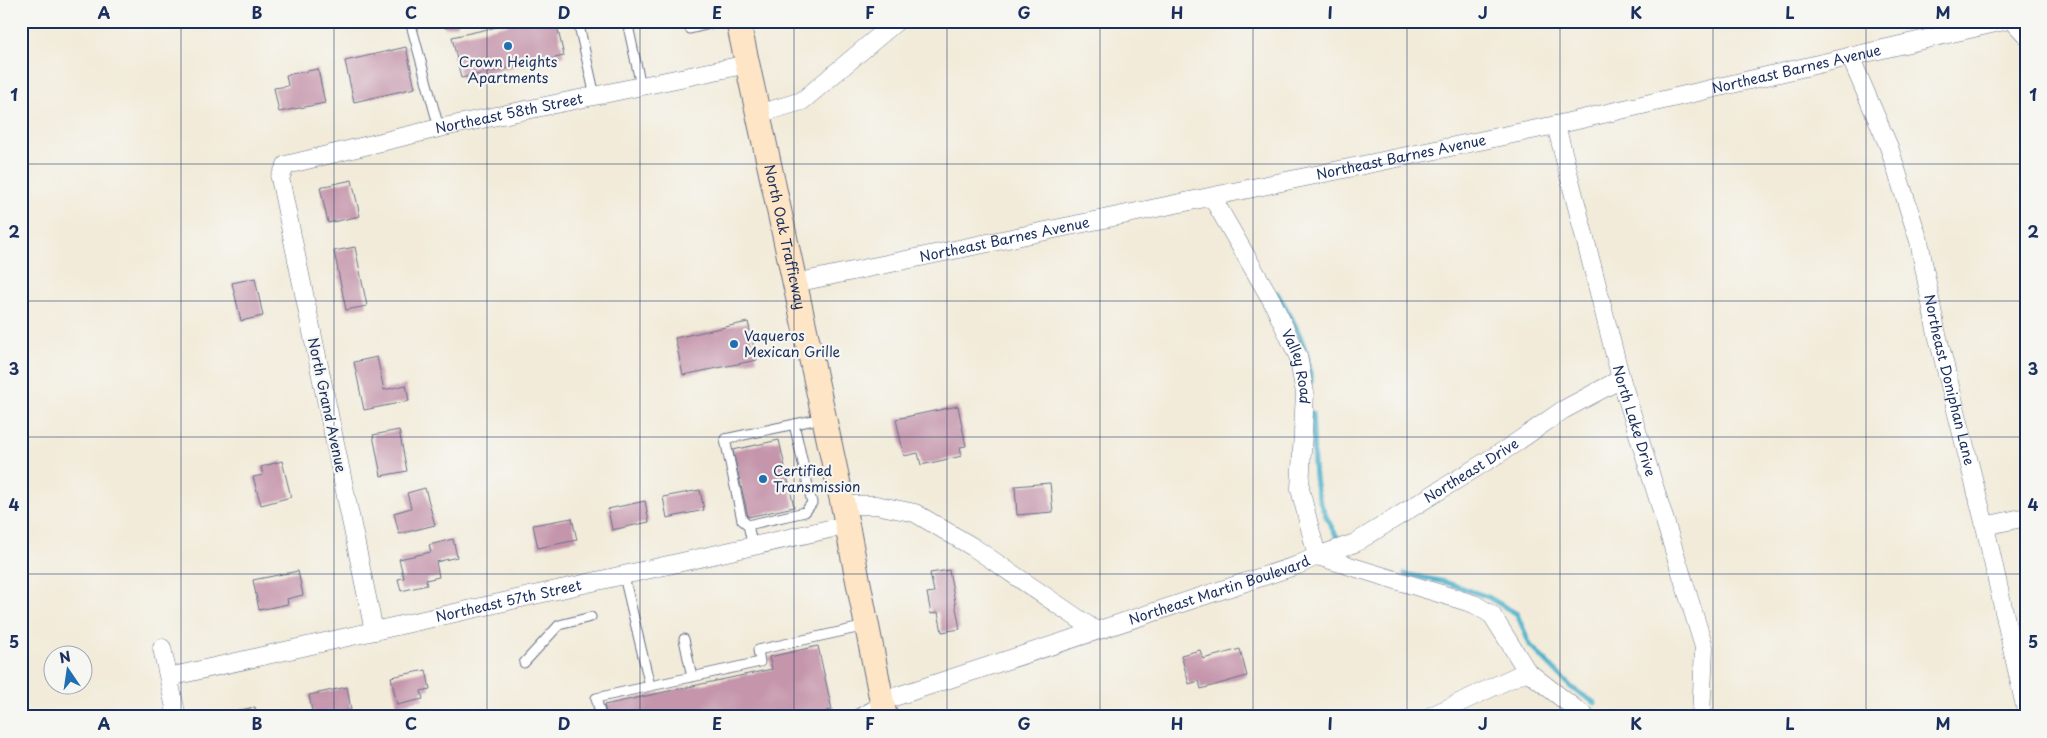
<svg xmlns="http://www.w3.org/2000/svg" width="2047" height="738" font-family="'Playpen Sans',sans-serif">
<rect width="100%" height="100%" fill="#f6f6f2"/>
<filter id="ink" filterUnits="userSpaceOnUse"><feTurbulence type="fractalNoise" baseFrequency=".02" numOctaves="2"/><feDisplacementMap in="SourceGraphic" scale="10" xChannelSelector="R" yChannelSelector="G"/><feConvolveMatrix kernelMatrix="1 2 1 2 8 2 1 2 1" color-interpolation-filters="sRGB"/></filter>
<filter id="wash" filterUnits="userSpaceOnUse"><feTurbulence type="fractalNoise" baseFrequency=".0096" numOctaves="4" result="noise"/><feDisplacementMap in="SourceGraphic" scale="20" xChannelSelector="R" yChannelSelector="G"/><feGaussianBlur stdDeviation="1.12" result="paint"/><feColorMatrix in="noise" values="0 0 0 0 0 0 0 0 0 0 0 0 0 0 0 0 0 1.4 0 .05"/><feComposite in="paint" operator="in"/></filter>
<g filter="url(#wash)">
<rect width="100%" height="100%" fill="#f2ebd9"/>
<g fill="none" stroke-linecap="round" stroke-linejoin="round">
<path stroke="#4cb1cb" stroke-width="5" d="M 1277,293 C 1294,320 1310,350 1311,382
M 1312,413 C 1316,469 1307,489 1339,540
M 1405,574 L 1445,582 L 1488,597 L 1517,614 L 1530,645 L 1572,688 L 1595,703
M 1625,716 L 1627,717"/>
</g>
<g id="blocks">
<path fill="#c595ab" d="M 443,21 L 458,21 L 458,25 L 445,28 Z
M 524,21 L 556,21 L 564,56 L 461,78 L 452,37 Z
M 406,47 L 415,88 L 354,102 L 345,61 Z
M 318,69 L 325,103 L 279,112 L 274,88 L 288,86 L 286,75 Z
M 352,180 L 360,216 L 328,223 L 320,187 Z
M 355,247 L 367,306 L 346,310 L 334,251 Z
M 255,278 L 263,316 L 241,321 L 232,283 Z
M 748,322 L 757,360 L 683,375 L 675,338 Z
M 377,357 L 384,390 L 406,385 L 409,401 L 364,410 L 354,362 Z
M 958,406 L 966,446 L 960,447 L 962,456 L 921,465 L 918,453 L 904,456 L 896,419 Z
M 399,430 L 407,471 L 381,476 L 373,435 Z
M 779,440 L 794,507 L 748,517 L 733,450 Z
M 282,461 L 291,497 L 261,505 L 253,477 L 263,475 L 261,467 Z
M 1050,483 L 1053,512 L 1017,515 L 1015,486 Z
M 425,488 L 435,525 L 399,534 L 394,513 L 411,508 L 407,493 Z
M 700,490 L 704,510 L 667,518 L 663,497 Z
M 645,501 L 649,522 L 612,530 L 608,509 Z
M 572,518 L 577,540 L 538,548 L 533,525 Z
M 453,539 L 457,557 L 436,562 L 439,577 L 426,580 L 427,585 L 401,591 L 398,579 L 404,578 L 399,559 L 431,552 L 429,545 Z
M 949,570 L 960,629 L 942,632 L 938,612 L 931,614 L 927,593 L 934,592 L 930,573 Z
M 298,571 L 303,595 L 287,599 L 288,604 L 259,610 L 253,580 Z
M 818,646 L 832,710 L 826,711 L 827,717 L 780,717 L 779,712 L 756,717 L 607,717 L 604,705 L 772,669 L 769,657 Z
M 1240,649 L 1247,676 L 1201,689 L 1199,681 L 1189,684 L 1181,655 L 1200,650 L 1203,659 Z
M 426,670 L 430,689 L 421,691 L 423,699 L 397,705 L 391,677 Z
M 347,687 L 351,710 L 329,714 L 330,717 L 313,717 L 309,695 Z
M 255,707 L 257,717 L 212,717 L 212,716 Z"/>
</g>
</g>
<g filter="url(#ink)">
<use href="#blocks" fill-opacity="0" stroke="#667189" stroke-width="1"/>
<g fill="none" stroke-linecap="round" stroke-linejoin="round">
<g stroke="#667189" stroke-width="11">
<path id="lane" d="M 410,21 L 439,128
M 578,21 L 595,96
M 627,21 L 641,86
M 688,21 L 690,29 L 722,21
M 748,525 L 805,512 L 812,503 L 794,424
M 753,547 L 748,525 L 742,520 L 725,439 L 823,418
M 624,576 L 650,686
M 684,639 L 692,677
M 524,663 L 559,625 L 591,617
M 601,717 L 596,698 L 760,662 L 758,650 L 866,626
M 852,717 L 881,701"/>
</g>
<g stroke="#667189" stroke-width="19">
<g id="street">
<path d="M 2013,21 L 2026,35"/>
<path id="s1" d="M 1850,56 L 1889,147 L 1919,241 L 1936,330 L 1985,526 L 2026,711"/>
<path d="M 758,114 L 802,101 L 897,21"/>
<path id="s2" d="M 1556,125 L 1621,379 L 1704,647 L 1701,717"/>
<path id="s3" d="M 1212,197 L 1272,301 L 1298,356 L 1305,393 L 1300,489 L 1317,556 L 1355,543 L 1511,446 L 1563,410 L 1621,379"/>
<path id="s4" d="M 795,283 L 1556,125 L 2004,21"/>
<path d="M 843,505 L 876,505 L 915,513 L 973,547 L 1095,630"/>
<path d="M 1985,526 L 2026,517"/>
<path id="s5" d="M 374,631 L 280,178 L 286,165 L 439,128 L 748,64"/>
<path d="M 162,648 L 177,717"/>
<path id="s6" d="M 169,677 L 847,525"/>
<path id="s7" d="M 882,701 L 1298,565 L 1317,556 L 1474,604 L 1492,615 L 1527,671 L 1586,717"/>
<path d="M 1429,717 L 1527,671"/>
</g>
</g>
<g stroke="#667189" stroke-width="26">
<g id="secondary">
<path id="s8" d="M 738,21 L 843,505 L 885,717"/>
</g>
</g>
<use href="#lane" stroke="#fff" stroke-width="9"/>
<use href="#street" stroke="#fff" stroke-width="18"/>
<use href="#secondary" stroke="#fde5c5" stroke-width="24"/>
</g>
</g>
<path fill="none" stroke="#1b2f5e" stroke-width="1" stroke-opacity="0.55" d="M 181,21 L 181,717M 334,21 L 334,717M 487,21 L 487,717M 640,21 L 640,717M 794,21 L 794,717M 947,21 L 947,717M 1100,21 L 1100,717M 1253,21 L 1253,717M 1407,21 L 1407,717M 1560,21 L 1560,717M 1713,21 L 1713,717M 1866,21 L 1866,717M 21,164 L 2026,164M 21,301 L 2026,301M 21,437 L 2026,437M 21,574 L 2026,574"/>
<g fill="#1f6fb2" stroke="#f6f6f2" stroke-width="2">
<circle cx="508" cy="46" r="5"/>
<circle cx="734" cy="344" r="5"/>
<circle cx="763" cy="479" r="5"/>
</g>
<g text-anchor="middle" stroke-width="4.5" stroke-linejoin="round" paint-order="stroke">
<g font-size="14" fill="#1b2f5e" stroke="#f6f6f2" text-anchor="start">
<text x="508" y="67" text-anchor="middle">Crown Heights<tspan x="508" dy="16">Apartments</tspan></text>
<text x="744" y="341">Vaqueros<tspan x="744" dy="16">Mexican Grille</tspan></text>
<text x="773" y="476">Certified<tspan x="773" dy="16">Transmission</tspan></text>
</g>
<g font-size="14" fill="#1b2f5e" stroke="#f6f6f2">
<text dy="5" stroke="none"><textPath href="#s4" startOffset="1024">Northeast Barnes Avenue</textPath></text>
<text dy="5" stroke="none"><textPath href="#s5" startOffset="706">Northeast 58th Street</textPath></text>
<text dy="5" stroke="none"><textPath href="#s4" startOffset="619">Northeast Barnes Avenue</textPath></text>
<text dy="5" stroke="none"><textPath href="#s8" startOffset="221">North Oak Trafficway</textPath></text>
<text dy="5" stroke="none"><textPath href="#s4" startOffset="214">Northeast Barnes Avenue</textPath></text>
<text dy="5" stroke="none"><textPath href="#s3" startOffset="191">Valley Road</textPath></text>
<text dy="5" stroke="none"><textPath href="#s1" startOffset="340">Northeast Doniphan Lane</textPath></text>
<text transform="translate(327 405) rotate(78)" y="5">North Grand Avenue</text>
<text dy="5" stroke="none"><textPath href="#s2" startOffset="306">North Lake Drive</textPath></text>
<text dy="5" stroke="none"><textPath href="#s3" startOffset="561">Northeast Drive</textPath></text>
<text dy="5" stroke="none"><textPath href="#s7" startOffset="355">Northeast Martin Boulevard</textPath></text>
<text dy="5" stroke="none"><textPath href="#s6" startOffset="348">Northeast 57th Street</textPath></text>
</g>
</g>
<rect width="2047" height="738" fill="none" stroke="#f6f6f2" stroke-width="55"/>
<g transform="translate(68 670) rotate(347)"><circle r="24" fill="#f6f6f2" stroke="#9ea6b7"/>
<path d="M0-4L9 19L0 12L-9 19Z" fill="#1f6fb2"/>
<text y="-8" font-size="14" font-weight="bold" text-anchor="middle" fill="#1b2f5e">N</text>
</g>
<rect x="28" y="28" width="1992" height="682" fill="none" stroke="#1b2f5e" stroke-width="2"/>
<g font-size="16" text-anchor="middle" font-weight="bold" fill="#1b2f5e">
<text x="104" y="19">A</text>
<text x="257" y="19">B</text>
<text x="411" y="19">C</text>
<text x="564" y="19">D</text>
<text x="717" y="19">E</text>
<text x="870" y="19">F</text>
<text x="1024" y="19">G</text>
<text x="1177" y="19">H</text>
<text x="1330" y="19">I</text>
<text x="1483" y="19">J</text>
<text x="1636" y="19">K</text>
<text x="1790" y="19">L</text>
<text x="1943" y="19">M</text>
<text x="14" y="101">1</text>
<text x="2033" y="101">1</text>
<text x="14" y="238">2</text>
<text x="2033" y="238">2</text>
<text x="14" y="375">3</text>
<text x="2033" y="375">3</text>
<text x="14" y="511">4</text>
<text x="2033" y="511">4</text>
<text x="14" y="648">5</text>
<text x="2033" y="648">5</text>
<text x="104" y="730">A</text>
<text x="257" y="730">B</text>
<text x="411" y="730">C</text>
<text x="564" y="730">D</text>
<text x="717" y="730">E</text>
<text x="870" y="730">F</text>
<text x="1024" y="730">G</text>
<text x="1177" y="730">H</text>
<text x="1330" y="730">I</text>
<text x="1483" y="730">J</text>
<text x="1636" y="730">K</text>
<text x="1790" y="730">L</text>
<text x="1943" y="730">M</text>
</g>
</svg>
